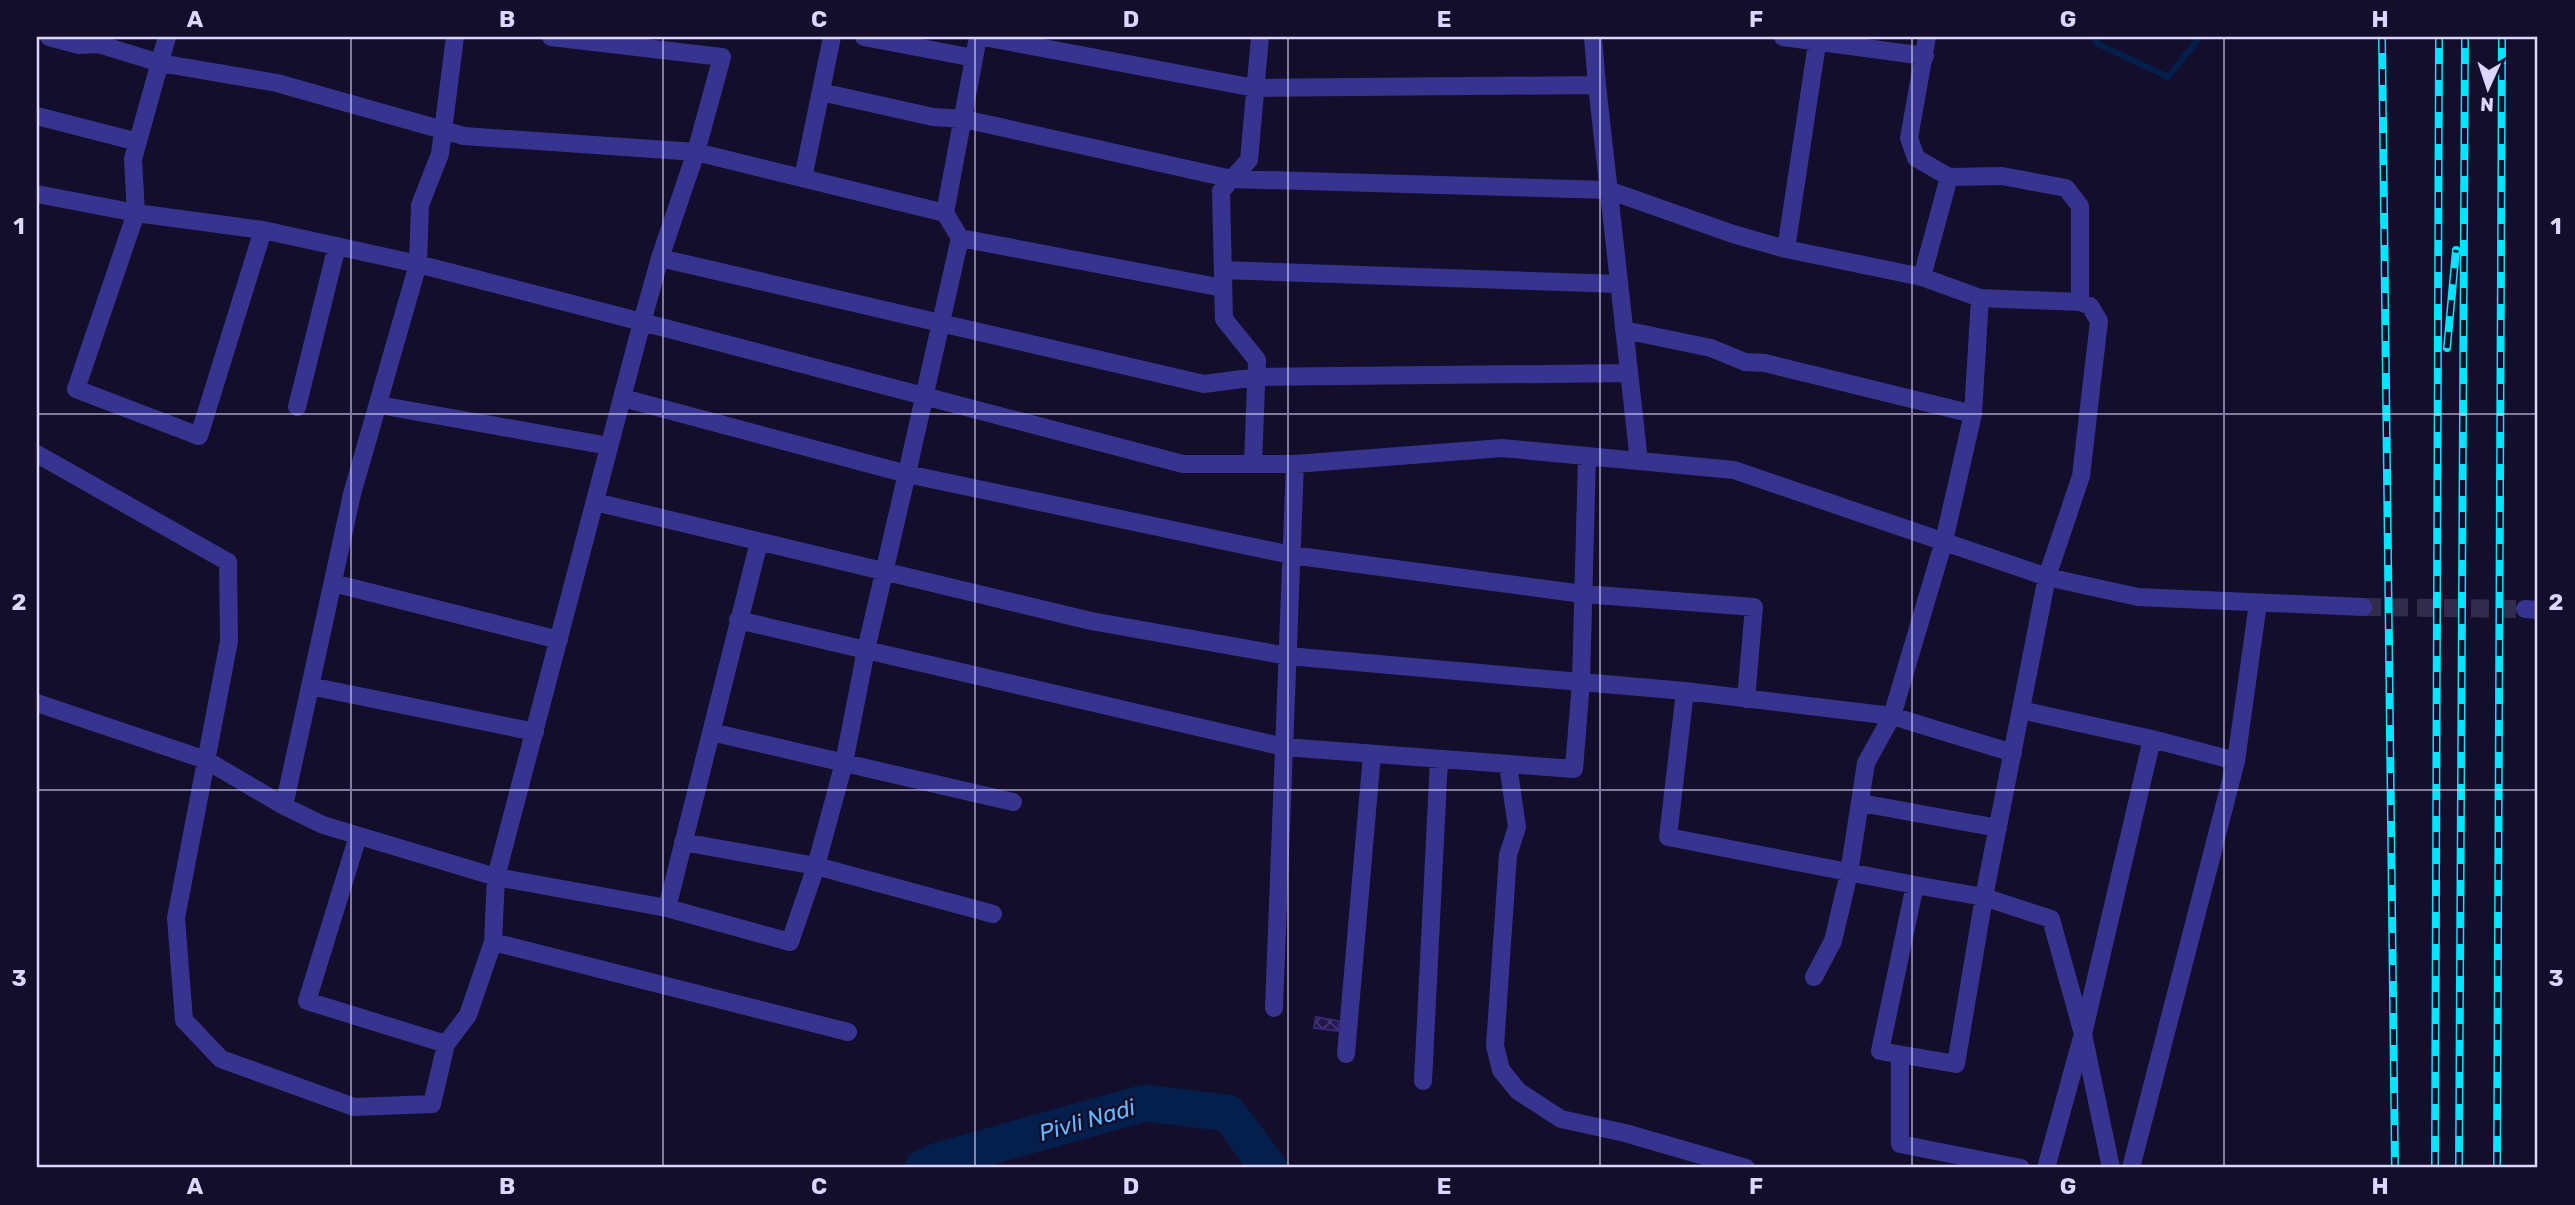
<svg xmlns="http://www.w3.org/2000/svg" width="2575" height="1205" font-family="Rubik,sans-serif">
<defs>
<pattern id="building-cross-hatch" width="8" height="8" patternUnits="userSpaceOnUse" patternTransform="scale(1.75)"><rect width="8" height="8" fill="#23174e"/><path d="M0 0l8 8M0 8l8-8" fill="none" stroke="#423869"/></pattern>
</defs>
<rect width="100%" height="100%" fill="#130e2b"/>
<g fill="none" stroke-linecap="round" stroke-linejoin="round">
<path stroke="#051f4d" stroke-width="6" d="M 2097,37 L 2096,43 L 2168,77 L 2200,37"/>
<path stroke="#051f4d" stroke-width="37" d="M 923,1168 L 941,1160 L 1145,1103 L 1228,1113 L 1269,1168"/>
</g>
<path fill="url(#building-cross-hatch)" stroke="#38277c" stroke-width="2" d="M 1316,1017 L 1339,1021 L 1338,1031 L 1314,1028 Z"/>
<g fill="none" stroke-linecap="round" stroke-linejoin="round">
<path stroke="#312c4b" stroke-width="18" stroke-dasharray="18 9" stroke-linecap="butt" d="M 2363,607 L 2525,609"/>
<path stroke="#37348f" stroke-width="18" d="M 49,37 L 79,45 L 98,44 L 160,63 L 277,83 L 464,136 L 696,152 L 722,57 L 551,37
M 167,37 L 133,159 L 136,213 L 263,230 L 418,264 L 420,205 L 440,154 L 455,37
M 864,37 L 974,58
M 984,37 L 1255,88 L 1597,85
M 1593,37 L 1597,85 L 1639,461
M 1783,37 L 1925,56
M 1927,37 L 1909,138 L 1916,158 L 1949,177 L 2002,176 L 2066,188 L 2080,206 L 2080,302
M 821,92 L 933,117 L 964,119 L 1232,179 L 1608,190 L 1733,234 L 1786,249 L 1922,277 L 1980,298 L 2080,302 L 2090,306 L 2099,321 L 2081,476 L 2047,577 L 1984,897 L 1956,1064 L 1880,1051 L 1915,885 L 1668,837 L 1685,691 L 1581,682 L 1587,456
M 37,116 L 138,142
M 803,178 L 832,37
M 37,194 L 136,213 L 76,389 L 199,436 L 263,230
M 945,213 L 978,37
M 960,238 L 945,213 L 696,152 L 660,258 L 642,322 L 418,264 L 352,494 L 284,806 L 323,825 L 496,877 L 642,322 L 1183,464 L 1295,464 L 1502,448 L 1734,470 L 2047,577 L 2138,597 L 2363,607
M 1786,249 L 1818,37
M 660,258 L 1204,384 L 1257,377 L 1629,373
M 1223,270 L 1619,284
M 1922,277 L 1949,177
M 1624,330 L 1711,348 L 1745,362 L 1765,363 L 1973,414
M 623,398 L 907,474 L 1291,555 L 1583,594 L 1754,607 L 1746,699
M 379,405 L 609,446
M 297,407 L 337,246
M 37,454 L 228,562 L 229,641 L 176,918 L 184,1020 L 221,1059 L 354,1107 L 432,1104 L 446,1044 L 468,1015 L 493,942 L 496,877 L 667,908 L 759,542
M 1253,464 L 1257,360 L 1224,319 L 1221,191 L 1249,160 L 1260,37
M 595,502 L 1091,621 L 1288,656 L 1581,682 L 1574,769 L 1284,747 L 866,650 C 898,513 930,375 960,238 L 1223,288
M 333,583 L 559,640
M 2525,609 L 2538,610
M 310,686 L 535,732
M 1685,691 L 1892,716 L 1944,541 L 1973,414 L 1980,298
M 37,703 L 206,760 L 284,806
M 2021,710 L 2152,739
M 711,732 L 1013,802
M 1508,765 L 1517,827 L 1508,855 L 1495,1046 L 1501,1070 L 1518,1091 L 1561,1119 L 1625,1133 L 1746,1168
M 1861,803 L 1998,828
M 358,836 L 307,1001 L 446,1044
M 683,842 L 816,866 L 993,914
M 1915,885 L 1984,897 L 2051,919 L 2083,1034 L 2046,1168
M 667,908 L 790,942 L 816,866 L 844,763 L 866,650 L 738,620
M 493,942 L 848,1032
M 1814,977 L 1833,941 L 1849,873 L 1866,763 L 1892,716 L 2013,753
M 1274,1008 L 1295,464
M 1346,1054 L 1372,754
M 1900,1055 L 1900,1144 L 2021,1168
M 1423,1081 L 1439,759
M 2111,1168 L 2083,1034 L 2152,739 L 2236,761
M 2131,1168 L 2236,761 L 2258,603"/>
<g stroke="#03e5ff" stroke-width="8">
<path id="rail" d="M 2382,37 L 2395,1168
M 2447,348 L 2456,250
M 2435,1168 L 2439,37
M 2459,1168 L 2465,37
M 2497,1168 L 2502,37"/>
</g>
<use href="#rail" stroke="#130e2b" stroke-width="5" stroke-dasharray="16" stroke-linecap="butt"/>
</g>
<path fill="none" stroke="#dcd7ff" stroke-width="2" stroke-opacity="0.55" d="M 351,37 L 351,1168M 663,37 L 663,1168M 975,37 L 975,1168M 1288,37 L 1288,1168M 1600,37 L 1600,1168M 1912,37 L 1912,1168M 2224,37 L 2224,1168M 37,414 L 2538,414M 37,790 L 2538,790"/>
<g text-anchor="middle" stroke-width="5" stroke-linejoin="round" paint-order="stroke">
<g font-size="23" font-style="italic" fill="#65b7ff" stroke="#130e2b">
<text transform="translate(1087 1120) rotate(-16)" y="8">Pivli Nadi</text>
</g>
</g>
<rect width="2575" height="1205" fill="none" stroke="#130e2b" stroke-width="77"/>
<g transform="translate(2488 88) rotate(183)" stroke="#130e2b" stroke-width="5" paint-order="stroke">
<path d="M0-5L12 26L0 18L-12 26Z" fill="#dcd7ff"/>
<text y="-10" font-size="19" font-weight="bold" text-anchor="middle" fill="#dcd7ff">N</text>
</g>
<rect x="38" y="38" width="2498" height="1128" fill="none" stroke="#dcd7ff" stroke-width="2.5"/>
<g font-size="23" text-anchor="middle" font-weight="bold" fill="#dcd7ff">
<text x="195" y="27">A</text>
<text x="507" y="27">B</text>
<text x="819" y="27">C</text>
<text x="1131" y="27">D</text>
<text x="1444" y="27">E</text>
<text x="1756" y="27">F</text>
<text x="2068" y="27">G</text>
<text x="2380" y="27">H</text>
<text x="19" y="234">1</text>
<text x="2556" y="234">1</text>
<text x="19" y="610">2</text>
<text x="2556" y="610">2</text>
<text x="19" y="986">3</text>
<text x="2556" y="986">3</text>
<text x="195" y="1194">A</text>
<text x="507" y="1194">B</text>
<text x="819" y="1194">C</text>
<text x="1131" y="1194">D</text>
<text x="1444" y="1194">E</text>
<text x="1756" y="1194">F</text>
<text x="2068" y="1194">G</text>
<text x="2380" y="1194">H</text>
</g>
</svg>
